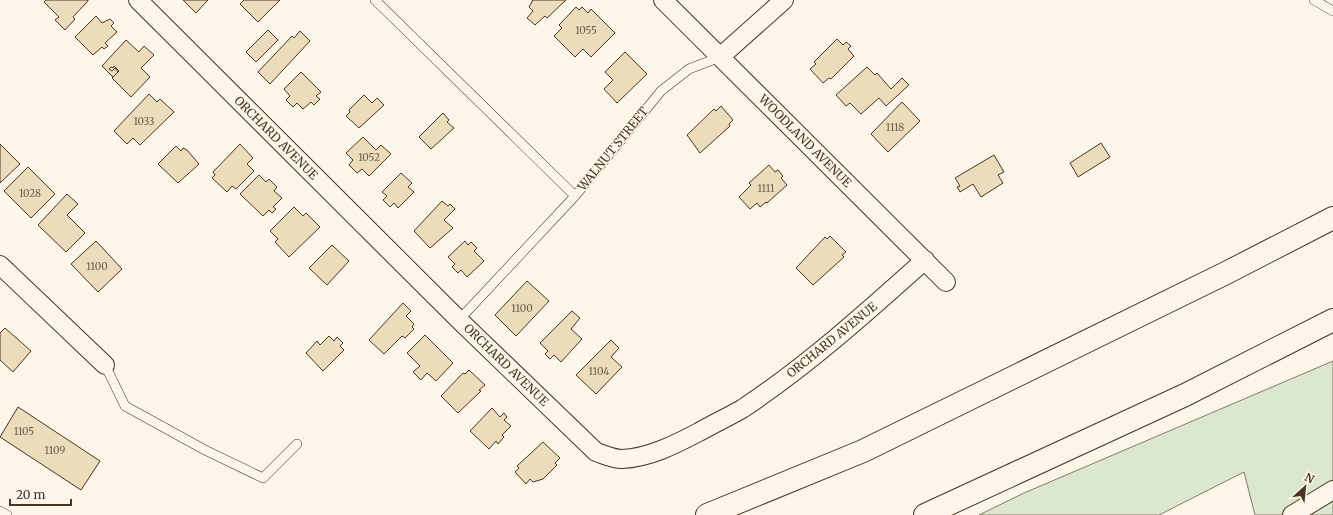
<svg xmlns="http://www.w3.org/2000/svg" width="1333" height="515" font-family="Merriweather,serif">
<rect width="100%" height="100%" fill="#fbf6e9"/>
<path fill="#dce7d0" stroke="#887966" d="M 1333,361 L 1333,515 L 1255,515 L 1244,472 L 1159,515 L 979,515 L 1024,493 Z"/>
<path fill="#ecdcbc" stroke="#4a3520" d="M 46,0 L 88,0 L 88,1 L 73,17 L 75,19 L 65,30 L 55,20 L 59,17 L 44,2 Z
M 183,0 L 208,0 L 196,13 Z
M 244,0 L 280,0 L 258,22 L 240,4 Z
M 533,0 L 566,0 L 547,18 L 545,16 L 535,25 L 527,18 L 533,11 L 529,7 Z
M 576,7 L 579,10 L 582,7 L 588,13 L 591,9 L 615,33 L 591,57 L 583,49 L 575,57 L 554,36 L 562,28 L 559,25 Z
M 96,16 L 102,23 L 110,19 L 114,23 L 111,26 L 117,32 L 105,43 L 108,46 L 104,49 L 102,47 L 93,55 L 75,37 Z
M 268,30 L 278,40 L 256,62 L 246,52 Z
M 300,31 L 310,41 L 270,84 L 258,72 L 292,36 L 294,38 Z
M 837,39 L 843,45 L 846,42 L 851,46 L 848,49 L 854,56 L 831,79 L 829,78 L 823,83 L 810,69 L 816,64 L 814,62 Z
M 126,40 L 139,52 L 144,46 L 154,55 L 141,68 L 150,77 L 131,97 L 112,78 L 119,71 L 114,66 L 113,68 L 111,67 L 109,69 L 112,71 L 115,68 L 118,72 L 113,77 L 102,66 Z
M 625,52 L 647,74 L 617,103 L 604,89 L 613,80 L 605,72 Z
M 867,67 L 875,75 L 877,73 L 891,89 L 902,78 L 909,85 L 886,106 L 879,98 L 861,114 L 850,103 L 846,106 L 836,95 Z
M 301,72 L 321,92 L 316,96 L 320,99 L 314,105 L 311,102 L 303,109 L 297,103 L 293,107 L 286,100 L 290,96 L 284,89 Z
M 149,94 L 157,102 L 160,99 L 174,112 L 140,145 L 133,138 L 127,144 L 114,131 Z
M 364,95 L 372,103 L 377,98 L 384,105 L 359,128 L 346,116 L 350,112 L 349,110 Z
M 902,102 L 920,121 L 888,152 L 871,134 Z
M 721,106 L 733,120 L 729,124 L 730,126 L 700,153 L 687,135 L 714,109 L 716,111 Z
M 443,113 L 449,120 L 447,122 L 454,128 L 431,149 L 419,137 Z
M 363,137 L 376,150 L 381,145 L 391,154 L 369,176 L 362,169 L 357,173 L 349,165 L 353,160 L 346,153 Z
M 1101,143 L 1110,157 L 1078,177 L 1070,163 Z
M 0,144 L 20,164 L 0,183 Z
M 240,144 L 253,158 L 247,164 L 254,171 L 236,189 L 232,186 L 227,192 L 212,178 L 215,175 L 213,172 Z
M 176,146 L 181,151 L 183,148 L 187,150 L 199,164 L 178,183 L 158,164 Z
M 994,155 L 1004,172 L 998,175 L 1003,183 L 981,197 L 973,184 L 960,192 L 957,187 L 960,186 L 955,178 Z
M 769,165 L 775,172 L 778,170 L 783,176 L 781,178 L 787,185 L 767,203 L 766,202 L 760,207 L 757,203 L 750,209 L 739,197 L 751,185 L 749,183 Z
M 28,167 L 55,194 L 31,218 L 4,191 Z
M 401,173 L 412,183 L 408,187 L 414,192 L 398,208 L 394,203 L 390,207 L 383,200 L 387,196 L 382,192 Z
M 259,175 L 266,182 L 269,179 L 277,187 L 274,191 L 282,198 L 273,207 L 276,209 L 272,213 L 269,210 L 263,216 L 240,194 Z
M 67,194 L 78,204 L 67,215 L 85,233 L 66,252 L 38,225 Z
M 442,201 L 448,206 L 450,204 L 455,209 L 444,220 L 453,228 L 430,248 L 414,231 Z
M 294,207 L 303,216 L 306,213 L 320,227 L 289,257 L 275,242 L 278,239 L 270,231 Z
M 830,236 L 846,252 L 842,255 L 844,257 L 813,285 L 796,268 L 825,237 L 827,239 Z
M 96,241 L 122,269 L 98,292 L 71,264 Z
M 465,241 L 468,245 L 471,242 L 477,248 L 474,251 L 484,261 L 467,277 L 461,270 L 458,273 L 452,267 L 455,264 L 448,257 Z
M 332,245 L 349,261 L 327,285 L 309,268 Z
M 527,281 L 549,301 L 516,336 L 495,315 Z
M 403,303 L 411,311 L 406,316 L 414,324 L 412,327 L 414,329 L 405,338 L 402,336 L 384,354 L 369,340 Z
M 572,311 L 580,318 L 571,329 L 582,339 L 561,362 L 554,355 L 550,359 L 545,354 L 548,351 L 540,343 Z
M 5,328 L 31,351 L 13,372 L 0,360 L 0,333 Z
M 425,335 L 453,363 L 436,381 L 427,373 L 421,380 L 413,372 L 420,366 L 407,353 Z
M 329,336 L 334,341 L 337,337 L 343,343 L 340,346 L 344,350 L 323,371 L 306,353 L 317,341 L 320,345 Z
M 611,340 L 619,348 L 611,357 L 622,367 L 596,394 L 576,375 Z
M 469,370 L 485,385 L 479,390 L 481,391 L 458,413 L 441,396 L 463,373 L 465,374 Z
M 18,407 L 100,461 L 81,490 L 0,437 Z
M 492,408 L 500,417 L 504,413 L 507,417 L 504,420 L 511,426 L 502,435 L 504,437 L 498,444 L 496,441 L 489,449 L 470,431 Z
M 543,442 L 560,458 L 555,463 L 557,465 L 543,479 L 533,482 L 530,479 L 526,484 L 515,472 L 519,468 L 517,466 Z"/>
<g fill="none" stroke-linecap="round" stroke-linejoin="round">
<g stroke="#4a3520" stroke-width="10">
<path id="service" d="M 375,0 L 575,196
M 1314,0 L 1333,11
M 459,320 L 575,196 L 661,91 L 689,69 L 720,57
M 105,365 L 125,406 L 205,450 L 263,478 L 297,444
M 0,511 L 7,515"/>
</g>
<g stroke="#4a3520" stroke-width="20">
<path id="minor" d="M 138,0 L 459,320 L 596,452 C 605,455 613,459 622,459 C 649,458 676,444 699,432 C 713,424 728,417 742,409 C 807,366 867,312 925,260
M 663,0 L 946,282
M 720,57 L 784,0
M 0,265 L 105,365
M 1292,515 L 1333,490"/>
</g>
<g stroke="#4a3520" stroke-width="24">
<path id="motorway" d="M 707,515 L 863,451 L 1226,273 L 1333,218
M 925,515 L 1185,395 L 1333,320"/>
</g>
<use href="#service" stroke="#fbf6e9" stroke-width="9"/>
<use href="#minor" stroke="#fbf6e9" stroke-width="18"/>
<use href="#motorway" stroke="#fbf6e9" stroke-width="22"/>
</g>
<g text-anchor="middle" stroke-width="3" stroke-linejoin="round" paint-order="stroke">
<g font-size="10" fill="#725f47">
<text x="586" y="34">1055</text>
<text x="144" y="125">1033</text>
<text x="895" y="131">1118</text>
<text x="369" y="161">1052</text>
<text x="766" y="192">1111</text>
<text x="30" y="197">1028</text>
<text x="97" y="270">1100</text>
<text x="522" y="312">1100</text>
<text x="599" y="375">1104</text>
<text x="24" y="435">1105</text>
<text x="55" y="454">1109</text>
</g>
<g font-size="12" fill="#4a3520" stroke="#fbf6e9">
<text transform="translate(276 138) rotate(45)" y="4">ORCHARD AVENUE</text>
<text transform="translate(805 141) rotate(45)" y="4">WOODLAND AVENUE</text>
<text transform="translate(613 149) rotate(-51)" y="4">WALNUT STREET</text>
<text transform="translate(832 340) rotate(-39)" y="4">ORCHARD AVENUE</text>
<text transform="translate(506 365) rotate(44)" y="4">ORCHARD AVENUE</text>
</g>
</g>
<g transform="translate(1305 487) rotate(27)" stroke="#fbf6e9" stroke-width="3" paint-order="stroke">
<path d="M0-3L7 15L0 10L-7 15Z" fill="#4a3520"/>
<text y="-6" font-size="11" font-weight="bold" text-anchor="middle" fill="#4a3520">N</text>
</g>
<path d="M10 499v6h61v-6" fill="none" stroke="#4a3520" stroke-width="2"/>
<text x="16" y="499" font-size="12" fill="#4a3520" stroke="#fbf6e9" stroke-width="3" paint-order="stroke">20 m</text>
</svg>
